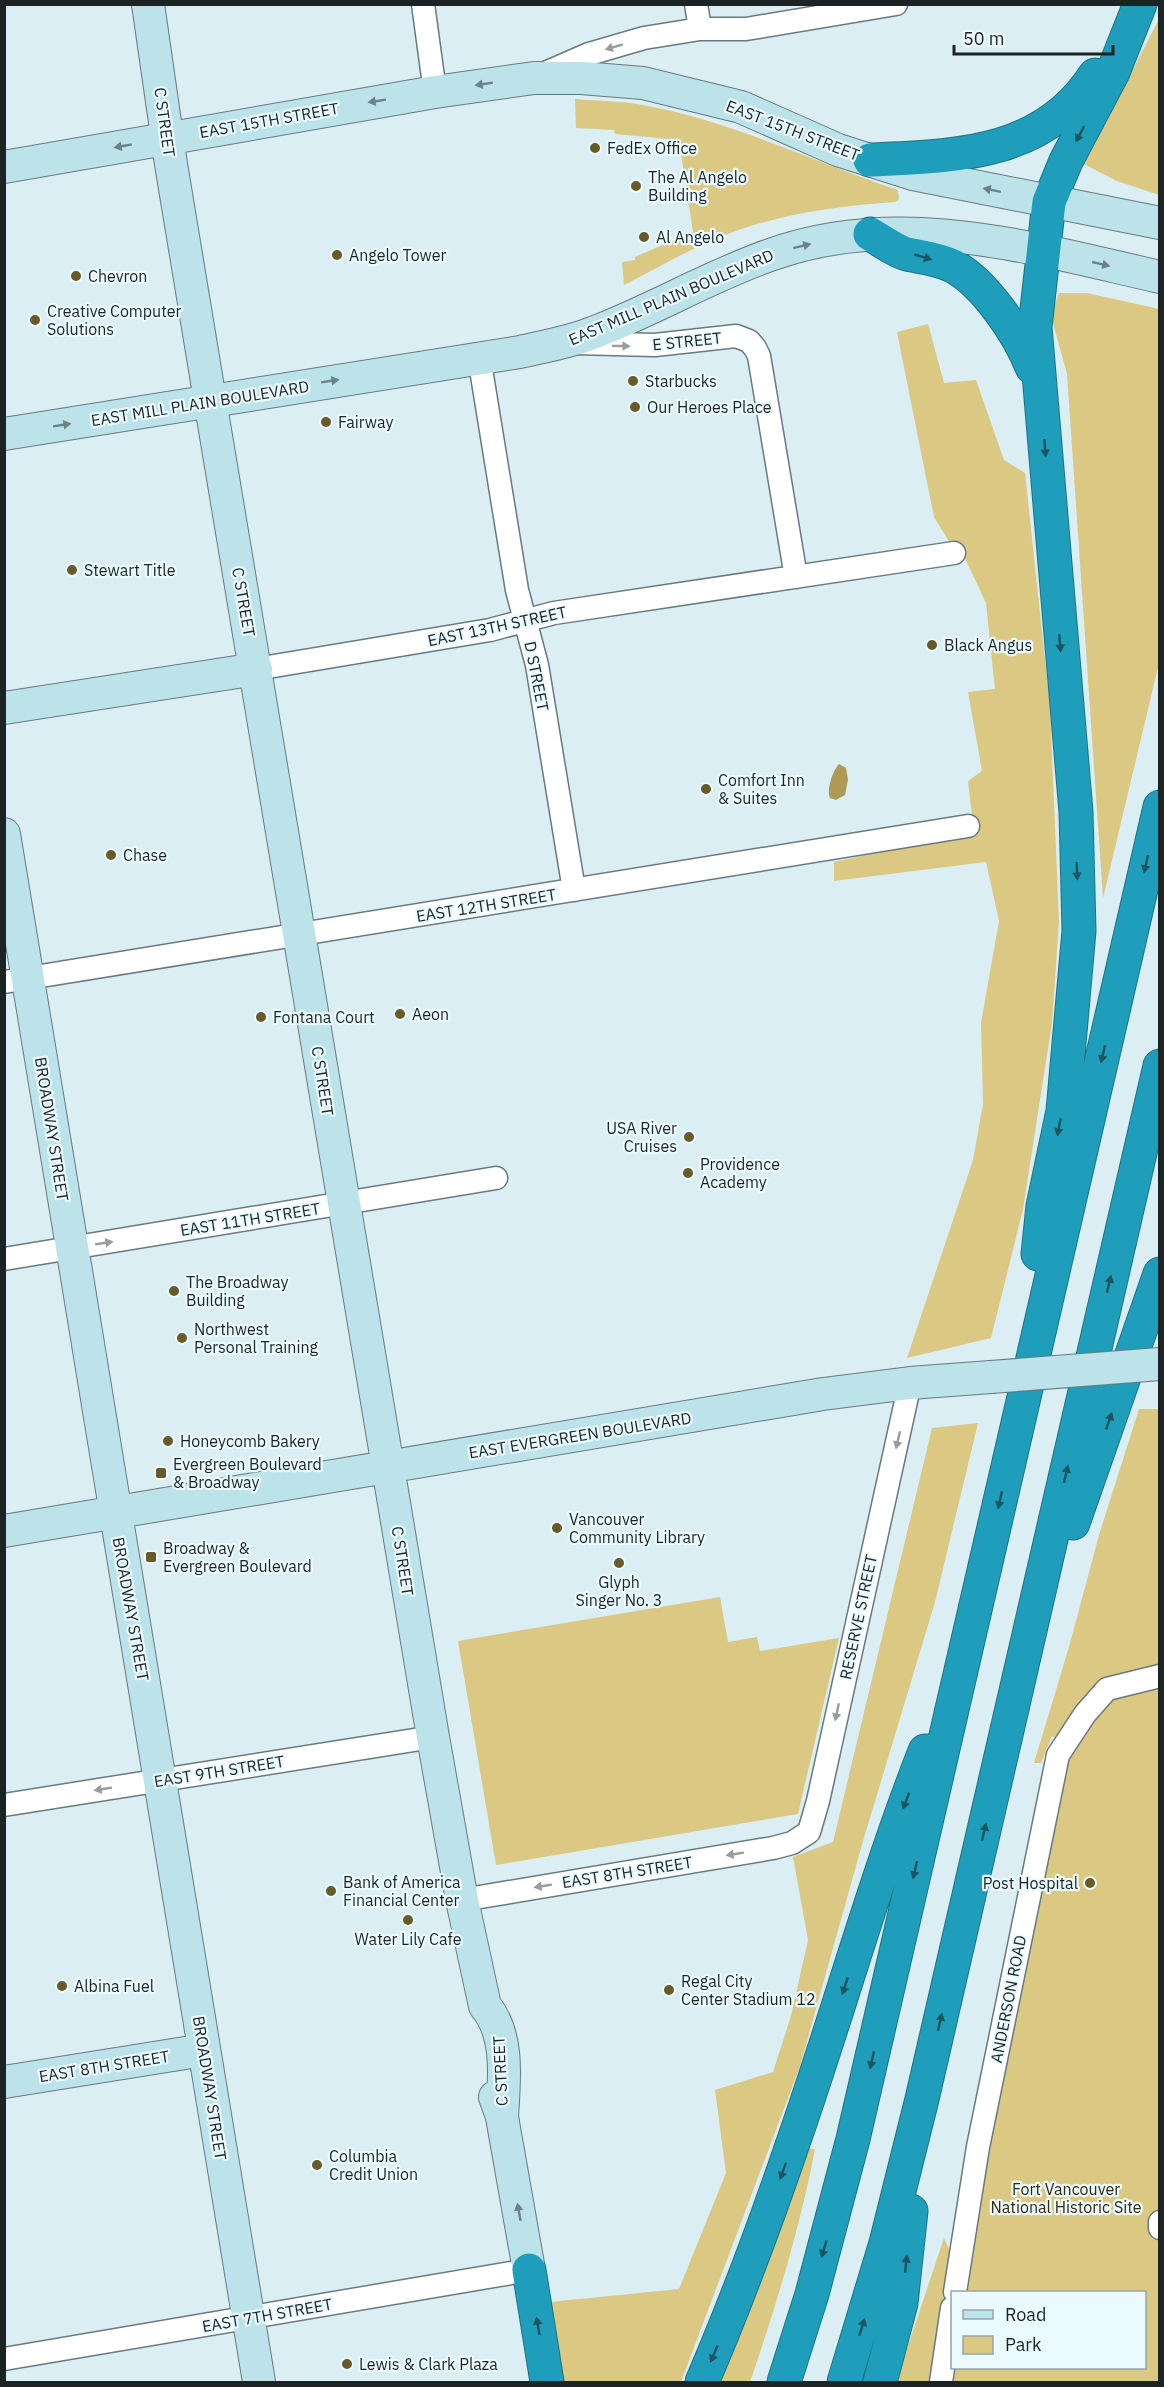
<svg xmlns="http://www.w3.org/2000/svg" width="1164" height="2387" font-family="'IBM Plex Sans',sans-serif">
<rect width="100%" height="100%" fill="#daeef4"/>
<path fill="#dbc883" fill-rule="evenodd" d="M 1159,19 L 1159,195 L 1117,181 L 1078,161 L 1126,83 Z
M 575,99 C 599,101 624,101 648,106 C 734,122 815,163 898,190 L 899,199 L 895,202 C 837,206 777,214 723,236 C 689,249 656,269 624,285 L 622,262 L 635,260 L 635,257 L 693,232 L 679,140 L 615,134 L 614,130 L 576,128 Z
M 1059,293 L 1087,293 L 1159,309 L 1159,663 L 1103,898 L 1067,374 L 1051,316 Z
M 928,324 L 944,383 L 976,380 L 1004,460 L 1025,473 L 1050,706 L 1059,921 L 1052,1023 L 1023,1209 L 991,1338 L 907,1358 L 973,1160 L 983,1104 L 981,1023 L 999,921 L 986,862 L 834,881 L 834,862 L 974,832 L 968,781 L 982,771 L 968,692 L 995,689 L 986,603 L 963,554 L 950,543 L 934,517 L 897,332 Z
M 1139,1409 L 1159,1409 L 1159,2382 L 896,2382 L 944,2238 L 958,2269 L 1065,1743 L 1052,1736 L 1041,1763 L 1034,1763 L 1069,1647 L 1099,1535 ZM 952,2292 L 1144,2292 L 1144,2368 L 952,2368 Z
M 978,1423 L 935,1602 L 863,1841 L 800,2066 L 681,2382 L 563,2382 L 550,2302 L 679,2289 L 726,2173 L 715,2090 L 773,2072 L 791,2016 L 808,1940 L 793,1857 L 833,1842 L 932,1428 Z
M 720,1597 L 728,1642 L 757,1637 L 760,1651 L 839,1638 L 798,1814 L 496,1865 L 458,1641 Z
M 802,2148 L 815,2149 C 800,2228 776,2306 750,2382 L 717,2382 Z"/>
<path fill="#ae9a54" d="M 839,764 L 846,768 L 848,780 L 845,795 L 836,800 L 830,798 C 826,790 833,770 839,764 Z"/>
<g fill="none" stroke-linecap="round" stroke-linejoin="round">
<g stroke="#687a7f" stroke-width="25">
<path id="street" d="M 423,4 L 435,92
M 696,4 L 700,29
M 543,74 L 589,54 L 644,38 L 700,29 L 746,29 L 896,4
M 574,343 L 655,345 L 736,336 L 749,341 L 755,348 L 759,356 L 796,577
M 479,357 L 517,590 L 537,665 L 574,890
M 256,669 L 490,630 L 554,613 L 954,553
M 4,982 L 968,826
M 4,1259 L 496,1178
M 4,1805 L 433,1737
M 462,1900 L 773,1848 L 792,1843 L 809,1832 L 818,1801 L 910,1383
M 1160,2222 L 1160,2228
M 955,2292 L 978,2147 L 1058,1755 L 1085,1714 L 1107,1689 L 1160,1676
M 4,2359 L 529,2270
M 941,2382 L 952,2308"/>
</g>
<g stroke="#687a7f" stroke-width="34">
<path id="secondary" d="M 148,4 L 171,164 L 216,436 L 433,1737 L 462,1900 L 485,2006 C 510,2035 504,2082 502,2117
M 4,167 L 435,92 L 534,78 L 581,78 L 643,83 L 741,107 L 838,150 L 913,174 L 1160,223
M 4,434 L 520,352 C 546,346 571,342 595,332 C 655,309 710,276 770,255 C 900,208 1031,248 1160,277
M 4,708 L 256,669
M 4,834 L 259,2382
M 4,1531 L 823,1394 L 910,1383 L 991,1377
M 4,2082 L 204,2050
M 495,2097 L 502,2117 L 529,2270"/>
</g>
<g stroke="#1d7386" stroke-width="35">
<path id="highway" d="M 870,160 C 955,156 1043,156 1095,75
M 870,234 C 881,240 895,251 907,254 C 922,257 939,259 953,266 C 985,283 1019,334 1032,367
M 1038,1254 L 1043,1206 L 1063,1111 L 1079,931 L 1076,812 L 1035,327 L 1049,202 L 1066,161 L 1113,72 L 1140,4
M 1073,1523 L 1160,1274
M 529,2270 L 547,2382
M 702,2382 C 736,2303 766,2222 794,2140 C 839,2011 875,1879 925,1751
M 784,2382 L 812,2294 L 853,2139 L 1160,807
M 844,2382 L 886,2243 L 922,2099 L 1160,1066
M 880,2382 L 901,2303 L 911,2211"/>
</g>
<use href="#street" stroke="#fff" stroke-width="22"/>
<use href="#secondary" stroke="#bce2ea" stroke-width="32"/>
<use href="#highway" stroke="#1e9eba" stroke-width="33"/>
<g stroke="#687a7f" stroke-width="34" stroke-linecap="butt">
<path id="secondary-bridge" d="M 991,1377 L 1160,1364"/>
</g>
<use href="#secondary-bridge" stroke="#bce2ea" stroke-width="32"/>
</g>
<defs><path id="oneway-solid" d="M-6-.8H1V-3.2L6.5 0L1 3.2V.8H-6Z" transform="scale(1.5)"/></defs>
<g fill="#989c9d">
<use href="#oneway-solid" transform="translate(614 47) rotate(164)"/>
<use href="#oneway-solid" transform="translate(621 346) rotate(1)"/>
<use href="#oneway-solid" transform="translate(104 1243) rotate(-9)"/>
<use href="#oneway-solid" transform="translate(898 1440) rotate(103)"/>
<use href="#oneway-solid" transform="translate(837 1712) rotate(102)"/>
<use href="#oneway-solid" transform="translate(103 1789) rotate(171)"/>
<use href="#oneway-solid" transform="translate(735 1854) rotate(171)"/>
<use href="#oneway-solid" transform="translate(543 1886) rotate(171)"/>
</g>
<g fill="#6c8288">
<use href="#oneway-solid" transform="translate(484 84) rotate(171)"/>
<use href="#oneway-solid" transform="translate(377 101) rotate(171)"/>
<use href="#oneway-solid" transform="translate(123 146) rotate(170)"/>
<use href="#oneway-solid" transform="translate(992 190) rotate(-168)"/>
<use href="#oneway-solid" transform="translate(802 246) rotate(-14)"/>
<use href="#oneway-solid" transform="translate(1101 264) rotate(13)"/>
<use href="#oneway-solid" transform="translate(330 381) rotate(-9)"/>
<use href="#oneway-solid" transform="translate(62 425) rotate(-9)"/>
<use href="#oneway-solid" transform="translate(519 2212) rotate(-100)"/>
</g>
<g fill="#1c5461">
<use href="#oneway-solid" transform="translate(1080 134) rotate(118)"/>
<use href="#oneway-solid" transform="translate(923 257) rotate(16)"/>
<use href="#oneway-solid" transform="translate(1045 448) rotate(86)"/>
<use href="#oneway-solid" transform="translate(1060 643) rotate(85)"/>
<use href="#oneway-solid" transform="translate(1146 864) rotate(103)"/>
<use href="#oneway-solid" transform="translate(1077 871) rotate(88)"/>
<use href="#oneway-solid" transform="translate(1103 1054) rotate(103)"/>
<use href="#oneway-solid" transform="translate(1059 1127) rotate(101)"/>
<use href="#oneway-solid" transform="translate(1109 1284) rotate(-77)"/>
<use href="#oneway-solid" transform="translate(1109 1421) rotate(-71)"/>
<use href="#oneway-solid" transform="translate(1066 1474) rotate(-77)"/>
<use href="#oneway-solid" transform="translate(1000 1500) rotate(103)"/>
<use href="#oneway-solid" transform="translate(906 1801) rotate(111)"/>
<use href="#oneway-solid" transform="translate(984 1832) rotate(-77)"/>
<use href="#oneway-solid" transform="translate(915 1870) rotate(103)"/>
<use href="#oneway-solid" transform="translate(845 1986) rotate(108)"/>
<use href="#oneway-solid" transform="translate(940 2022) rotate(-77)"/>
<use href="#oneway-solid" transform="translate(872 2060) rotate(103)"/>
<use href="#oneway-solid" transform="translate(783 2171) rotate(110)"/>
<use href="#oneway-solid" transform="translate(824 2249) rotate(106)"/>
<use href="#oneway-solid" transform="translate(906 2264) rotate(-84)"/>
<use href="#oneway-solid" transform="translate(538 2326) rotate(-100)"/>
<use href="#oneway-solid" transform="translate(862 2327) rotate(-73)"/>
<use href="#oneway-solid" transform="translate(714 2354) rotate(113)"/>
</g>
<g fill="#695b28" stroke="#eafaff" stroke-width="2">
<circle cx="595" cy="148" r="6"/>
<circle cx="636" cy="186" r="6"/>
<circle cx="644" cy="237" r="6"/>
<circle cx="337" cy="255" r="6"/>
<circle cx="76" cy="276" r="6"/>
<circle cx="35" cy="320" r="6"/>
<circle cx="633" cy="381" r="6"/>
<circle cx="635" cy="407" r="6"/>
<circle cx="326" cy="422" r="6"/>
<circle cx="72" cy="570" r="6"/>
<circle cx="932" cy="645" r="6"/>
<circle cx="706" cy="789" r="6"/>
<circle cx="111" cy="855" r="6"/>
<circle cx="400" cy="1014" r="6"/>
<circle cx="261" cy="1017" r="6"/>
<circle cx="689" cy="1137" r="6"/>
<circle cx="688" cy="1173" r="6"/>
<circle cx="174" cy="1291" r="6"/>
<circle cx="182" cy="1338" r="6"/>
<circle cx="168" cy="1441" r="6"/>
<rect x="155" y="1467" width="12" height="12" rx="3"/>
<circle cx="557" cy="1528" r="6"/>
<rect x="145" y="1551" width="12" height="12" rx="3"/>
<circle cx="619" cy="1563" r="6"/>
<circle cx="1090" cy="1883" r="6"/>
<circle cx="331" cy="1891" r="6"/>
<circle cx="408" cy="1920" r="6"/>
<circle cx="62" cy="1986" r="6"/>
<circle cx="669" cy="1990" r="6"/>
<circle cx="317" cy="2165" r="6"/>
<circle cx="347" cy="2364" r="6"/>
</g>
<g text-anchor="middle" stroke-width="4.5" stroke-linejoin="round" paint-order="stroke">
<g font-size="16" fill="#1b2325" stroke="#eafaff">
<text transform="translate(269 120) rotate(-10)" y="6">EAST 15TH STREET</text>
<text transform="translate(165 122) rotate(82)" y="6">C STREET</text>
<text transform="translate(793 130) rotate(21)" y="6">EAST 15TH STREET</text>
<text transform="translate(671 297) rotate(-23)" y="6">EAST MILL PLAIN BOULEVARD</text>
<text transform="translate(687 341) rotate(-6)" y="6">E STREET</text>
<text transform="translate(200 403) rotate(-9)" y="6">EAST MILL PLAIN BOULEVARD</text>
<text transform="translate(244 602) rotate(80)" y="6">C STREET</text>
<text transform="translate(497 626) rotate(-12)" y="6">EAST 13TH STREET</text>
<text transform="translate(537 676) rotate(79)" y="6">D STREET</text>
<text transform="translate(486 905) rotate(-9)" y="6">EAST 12TH STREET</text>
<text transform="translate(323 1081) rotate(81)" y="6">C STREET</text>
<text transform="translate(52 1129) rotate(81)" y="6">BROADWAY STREET</text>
<text transform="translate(250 1219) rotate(-9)" y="6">EAST 11TH STREET</text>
<text transform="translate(580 1435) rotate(-9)" y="6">EAST EVERGREEN BOULEVARD</text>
<text transform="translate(403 1561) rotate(81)" y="6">C STREET</text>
<text transform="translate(131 1609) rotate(80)" y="6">BROADWAY STREET</text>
<text transform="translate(858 1617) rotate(-78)" y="6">RESERVE STREET</text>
<text transform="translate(219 1771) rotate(-9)" y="6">EAST 9TH STREET</text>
<text transform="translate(627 1872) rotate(-9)" y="6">EAST 8TH STREET</text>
<text transform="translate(1008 1999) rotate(-79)" y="6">ANDERSON ROAD</text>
<text transform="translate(104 2066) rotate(-9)" y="6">EAST 8TH STREET</text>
<text transform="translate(500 2071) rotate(-93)" y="6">C STREET</text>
<text transform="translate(210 2088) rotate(81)" y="6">BROADWAY STREET</text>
<text transform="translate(267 2315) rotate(-10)" y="6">EAST 7TH STREET</text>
</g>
<g font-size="16" fill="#1b2325" stroke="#eafaff" text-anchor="start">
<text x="607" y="154">FedEx Office</text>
<text x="648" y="183">The Al Angelo<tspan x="648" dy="18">Building</tspan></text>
<text x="656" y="243">Al Angelo</text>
<text x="349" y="261">Angelo Tower</text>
<text x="88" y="282">Chevron</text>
<text x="47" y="317">Creative Computer<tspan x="47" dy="18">Solutions</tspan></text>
<text x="645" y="387">Starbucks</text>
<text x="647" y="413">Our Heroes Place</text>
<text x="338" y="428">Fairway</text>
<text x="84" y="576">Stewart Title</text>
<text x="944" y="651">Black Angus</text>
<text x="718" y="786">Comfort Inn<tspan x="718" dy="18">&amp; Suites</tspan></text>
<text x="123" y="861">Chase</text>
<text x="412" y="1020">Aeon</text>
<text x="273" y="1023">Fontana Court</text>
<text x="677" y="1134" text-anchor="end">USA River<tspan x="677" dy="18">Cruises</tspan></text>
<text x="700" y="1170">Providence<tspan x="700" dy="18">Academy</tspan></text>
<text x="186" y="1288">The Broadway<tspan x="186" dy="18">Building</tspan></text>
<text x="194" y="1335">Northwest<tspan x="194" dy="18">Personal Training</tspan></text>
<text x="180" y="1447">Honeycomb Bakery</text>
<text x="173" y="1470">Evergreen Boulevard<tspan x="173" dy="18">&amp; Broadway</tspan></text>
<text x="569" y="1525">Vancouver<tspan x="569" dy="18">Community Library</tspan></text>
<text x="163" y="1554">Broadway &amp;<tspan x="163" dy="18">Evergreen Boulevard</tspan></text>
<text x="619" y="1588" text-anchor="middle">Glyph<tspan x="619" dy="18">Singer No. 3</tspan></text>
<text x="343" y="1888">Bank of America<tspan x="343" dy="18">Financial Center</tspan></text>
<text x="1078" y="1889" text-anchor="end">Post Hospital</text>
<text x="408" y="1945" text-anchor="middle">Water Lily Cafe</text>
<text x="681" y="1987">Regal City<tspan x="681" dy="18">Center Stadium 12</tspan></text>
<text x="74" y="1992">Albina Fuel</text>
<text x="329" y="2162">Columbia<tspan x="329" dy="18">Credit Union</tspan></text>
<text x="359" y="2370">Lewis &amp; Clark Plaza</text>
</g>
<g font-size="16" fill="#332a0a" stroke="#eafaff">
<text x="1066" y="2195">Fort Vancouver<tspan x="1066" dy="18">National Historic Site</tspan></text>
</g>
</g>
<rect width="1164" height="2387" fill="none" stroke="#1b2325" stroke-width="12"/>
<rect x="951" y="2291" width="195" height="78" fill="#eafaff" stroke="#97a4a8" stroke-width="1.5"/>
<rect x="963" y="2310" width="30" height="9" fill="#bce2ea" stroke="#97a4a8" stroke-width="1.5"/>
<text x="1005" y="2321" font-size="18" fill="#1b2325">Road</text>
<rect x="963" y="2336" width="30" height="18" fill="#dbc883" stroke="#97a4a8" stroke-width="1.5"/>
<text x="1005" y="2351" font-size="18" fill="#1b2325">Park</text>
<path d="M954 45v9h159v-9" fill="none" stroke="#1b2325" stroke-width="3"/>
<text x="963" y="45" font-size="18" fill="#1b2325" stroke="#eafaff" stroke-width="4.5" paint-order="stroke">50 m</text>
</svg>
